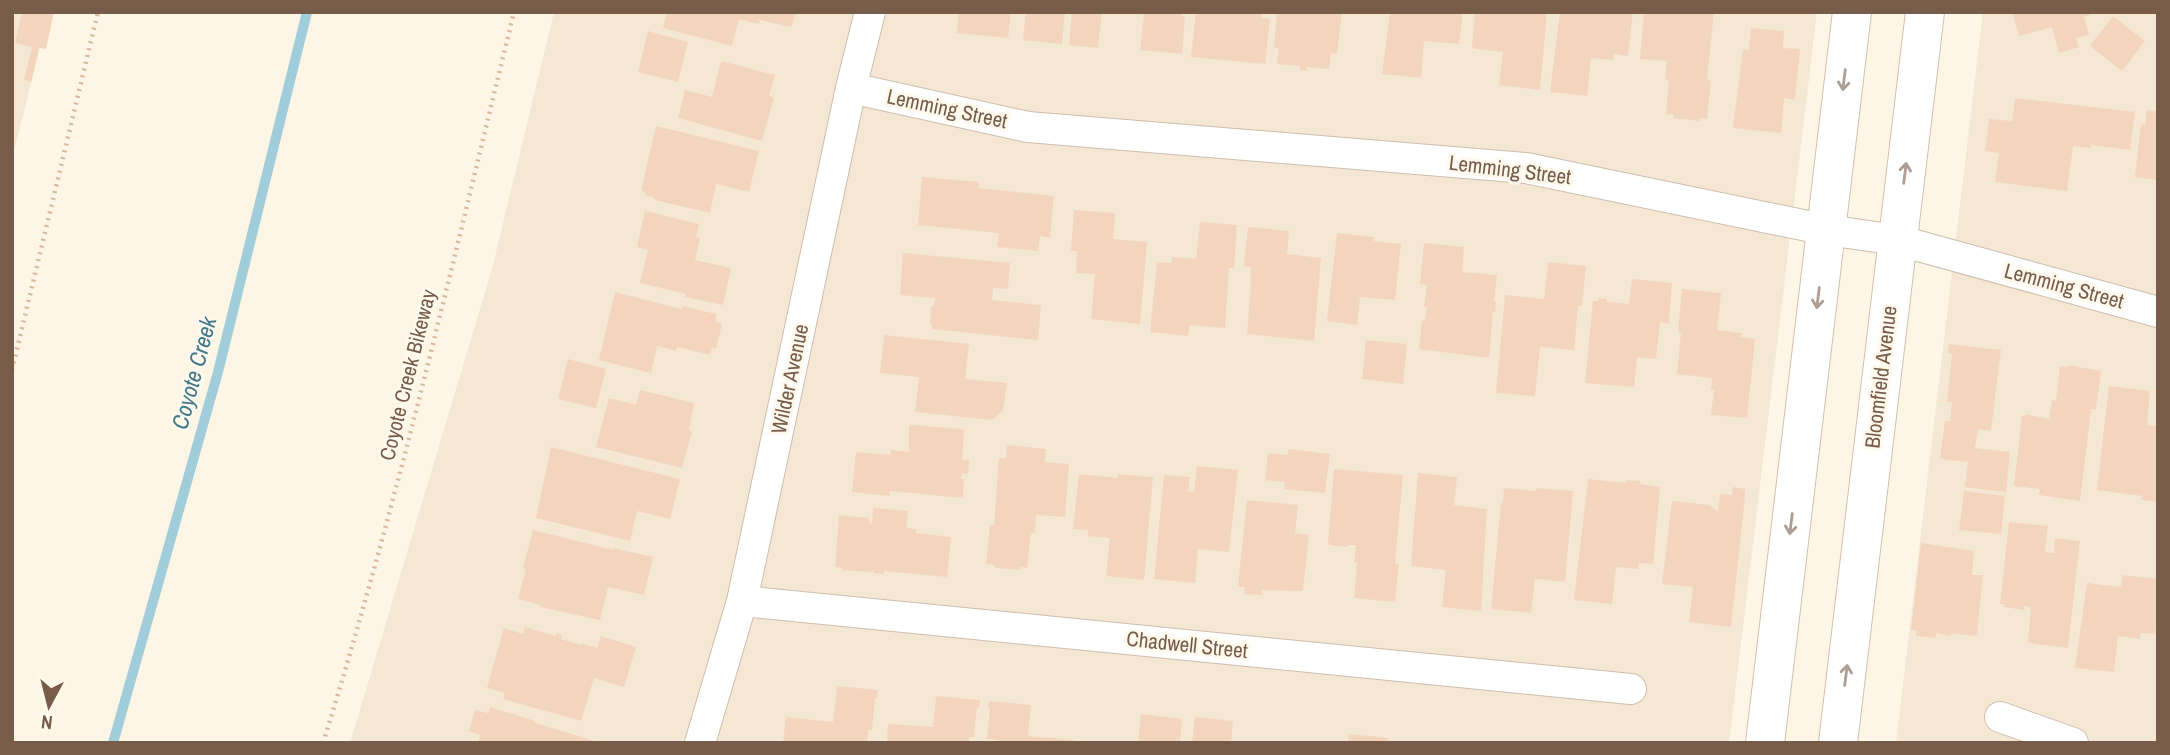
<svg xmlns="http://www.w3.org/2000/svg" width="2170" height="755" font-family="'Archivo Narrow',sans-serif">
<rect width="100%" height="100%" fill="#fdf5e6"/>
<path fill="#f4e8d4" d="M 12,12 L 49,12 L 12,159 Z
M 554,12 L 1817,12 L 1729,743 L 350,743 L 492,269 Z
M 1983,12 L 2158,12 L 2158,743 L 1896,743 Z"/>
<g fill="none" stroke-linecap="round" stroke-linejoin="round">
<path stroke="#a0cdd9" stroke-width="10" d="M 113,743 L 218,372 L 307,12"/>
</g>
<path fill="#f3d5bd" d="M 22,12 L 54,12 L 46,49 L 39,48 L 31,82 L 24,80 L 32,47 L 15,43 Z
M 667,12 L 797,12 L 791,27 L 760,20 L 759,24 L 739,19 L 732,46 L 663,28 Z
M 959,12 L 1011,12 L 1008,38 L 957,33 Z
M 1026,12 L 1065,12 L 1062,44 L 1023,40 Z
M 1072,12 L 1102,12 L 1098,48 L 1069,45 Z
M 1136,12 L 1182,12 L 1182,16 L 1185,17 L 1182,54 L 1140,50 L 1144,15 L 1136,14 Z
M 1196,12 L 1262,12 L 1262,18 L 1270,19 L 1265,64 L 1191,57 Z
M 1277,12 L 1342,12 L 1337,54 L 1331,53 L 1329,69 L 1307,67 L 1307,71 L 1300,70 L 1300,66 L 1277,64 L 1279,48 L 1274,48 Z
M 1390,12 L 1463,12 L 1459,44 L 1424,41 L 1421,78 L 1382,74 Z
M 1475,12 L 1547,12 L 1540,90 L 1499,85 L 1503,52 L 1472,48 Z
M 1560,12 L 1633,12 L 1628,56 L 1614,54 L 1614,60 L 1591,58 L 1587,96 L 1550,92 Z
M 1644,12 L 1714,12 L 1707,79 L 1711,80 L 1707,119 L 1700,118 L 1700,121 L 1673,118 L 1674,115 L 1666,114 L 1669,80 L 1665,80 L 1667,61 L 1640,59 Z
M 2012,12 L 2089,12 L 2090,15 L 2084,17 L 2089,35 L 2076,38 L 2079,47 L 2059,53 L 2052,27 L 2019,36 Z
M 2113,16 L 2145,41 L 2122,71 L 2090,46 Z
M 1751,28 L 1784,31 L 1783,48 L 1800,49 L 1795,100 L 1784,98 L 1781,133 L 1733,128 L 1743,49 L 1749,50 Z
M 648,31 L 688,42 L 678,82 L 638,72 Z
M 721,61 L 775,75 L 769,96 L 774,97 L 762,141 L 678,118 L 685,90 L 712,97 Z
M 2015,98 L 2135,112 L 2130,150 L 2091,145 L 2091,148 L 2073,146 L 2067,191 L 1995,182 L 1999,153 L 1985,151 L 1989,119 L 2012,121 Z
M 2147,110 L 2158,112 L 2158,180 L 2135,177 L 2141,124 L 2145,125 Z
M 656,126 L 759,151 L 749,192 L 716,184 L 710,213 L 655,200 L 655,198 L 645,195 L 646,192 L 641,191 Z
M 922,177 L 979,182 L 978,188 L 1054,196 L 1050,238 L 1040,236 L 1038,251 L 997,247 L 999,233 L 918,225 Z
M 1074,210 L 1115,213 L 1113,239 L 1147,242 L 1140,324 L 1091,319 L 1095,274 L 1076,273 L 1077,251 L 1071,251 Z
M 645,211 L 699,224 L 696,237 L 700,238 L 695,260 L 731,268 L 723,305 L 685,297 L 686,294 L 640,283 L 648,250 L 637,247 Z
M 1200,222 L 1237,225 L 1234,268 L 1229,268 L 1225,328 L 1190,325 L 1188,336 L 1150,332 L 1157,262 L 1171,263 L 1172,257 L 1196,259 Z
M 1248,227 L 1289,231 L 1287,254 L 1321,258 L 1314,341 L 1247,334 L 1251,284 L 1250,284 L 1251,267 L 1244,266 Z
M 1337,233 L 1374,237 L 1374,241 L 1401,244 L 1395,300 L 1360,297 L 1357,325 L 1327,321 Z
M 1424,243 L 1464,247 L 1462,272 L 1497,275 L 1494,302 L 1496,302 L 1495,312 L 1493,312 L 1489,358 L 1419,349 L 1422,320 L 1425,321 L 1427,307 L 1424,307 L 1427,285 L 1420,284 Z
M 903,253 L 1010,263 L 1008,289 L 993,288 L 992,300 L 1041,305 L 1038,340 L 932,329 L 932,325 L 930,324 L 931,306 L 934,306 L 935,298 L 900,295 Z
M 1548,262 L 1586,266 L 1582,306 L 1578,306 L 1574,350 L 1540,347 L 1535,396 L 1496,393 L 1505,295 L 1544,299 Z
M 1632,279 L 1672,283 L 1669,324 L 1660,322 L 1656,359 L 1637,357 L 1634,387 L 1585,383 L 1593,301 L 1598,301 L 1598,298 L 1607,299 L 1607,302 L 1629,304 Z
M 1682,289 L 1721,293 L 1717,330 L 1742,333 L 1741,337 L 1755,339 L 1747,418 L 1711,415 L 1714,390 L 1711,390 L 1712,378 L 1677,374 L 1681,333 L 1678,332 Z
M 615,292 L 682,309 L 683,306 L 716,314 L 716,322 L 722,324 L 716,349 L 712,348 L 710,355 L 677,347 L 676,351 L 657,346 L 651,373 L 599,360 Z
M 884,335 L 969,344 L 965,379 L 1007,383 L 1003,411 L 992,420 L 915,412 L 919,377 L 880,373 Z
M 1366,340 L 1407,344 L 1403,384 L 1362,379 Z
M 1949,344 L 2001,350 L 1991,431 L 1978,429 L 1975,448 L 2010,452 L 2006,492 L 1965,487 L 1968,462 L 1940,459 L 1945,421 L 1950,421 L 1952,402 L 1947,402 L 1952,354 L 1948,353 Z
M 568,359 L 606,369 L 596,408 L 558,399 Z
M 2068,365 L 2101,371 L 2096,409 L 2091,409 L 2080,501 L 2039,495 L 2040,489 L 2014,486 L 2022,416 L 2025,416 L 2025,414 L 2049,419 L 2052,400 L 2056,401 L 2060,366 L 2068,367 Z
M 2109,386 L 2150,391 L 2147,425 L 2158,426 L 2158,502 L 2141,500 L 2142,496 L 2097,490 Z
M 640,390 L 694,403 L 689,430 L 692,431 L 682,468 L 596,447 L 609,398 L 636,405 Z
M 912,425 L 964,429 L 962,460 L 969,460 L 968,474 L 962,473 L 961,479 L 964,479 L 963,498 L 890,491 L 890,496 L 852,492 L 856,452 L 890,455 L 891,450 L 909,452 L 909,426 Z
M 1007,445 L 1046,449 L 1045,462 L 1069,464 L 1065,517 L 1036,515 L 1035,533 L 1031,533 L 1027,568 L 1020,567 L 1020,570 L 995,568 L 995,565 L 986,564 L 990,525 L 994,525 L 999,458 L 1006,458 Z
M 551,447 L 680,479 L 670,519 L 637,511 L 630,541 L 536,518 Z
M 1288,449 L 1330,454 L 1325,493 L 1284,489 L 1285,482 L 1265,480 L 1268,453 L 1288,455 Z
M 1197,466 L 1238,470 L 1229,552 L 1198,549 L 1195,583 L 1154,579 L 1164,475 L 1190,477 L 1188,491 L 1194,492 Z
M 1334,469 L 1403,475 L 1395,563 L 1399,564 L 1395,602 L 1354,598 L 1357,563 L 1354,563 L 1356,545 L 1348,545 L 1348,547 L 1330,545 L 1328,543 Z
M 1418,473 L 1457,477 L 1454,505 L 1487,509 L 1481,611 L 1442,607 L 1446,570 L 1411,566 Z
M 1079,474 L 1118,478 L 1118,474 L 1153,477 L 1144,580 L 1106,576 L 1110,538 L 1088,536 L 1088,530 L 1073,529 Z
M 1588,479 L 1626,483 L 1626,480 L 1640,481 L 1640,484 L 1660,487 L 1653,564 L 1639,563 L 1638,569 L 1616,567 L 1612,604 L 1574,600 Z
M 1733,487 L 1745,489 L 1745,496 L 1731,627 L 1689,622 L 1693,587 L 1662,584 L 1672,501 L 1709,505 L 1718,512 L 1720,494 L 1732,495 Z
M 1504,488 L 1536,491 L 1536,488 L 1573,491 L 1565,582 L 1535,579 L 1531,613 L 1491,609 L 1501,503 L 1503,503 Z
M 1964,491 L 2005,496 L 2001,534 L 1959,530 Z
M 1247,500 L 1298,505 L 1295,533 L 1309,535 L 1303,589 L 1301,591 L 1262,590 L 1262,595 L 1244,594 L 1245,587 L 1238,587 Z
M 873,508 L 908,511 L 906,528 L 916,529 L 916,533 L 951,537 L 947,577 L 884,571 L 884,574 L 873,573 L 874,570 L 871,572 L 842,570 L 843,568 L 835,567 L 839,515 L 869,518 L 869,523 L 872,524 Z
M 2009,522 L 2048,526 L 2045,552 L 2054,553 L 2055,538 L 2080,541 L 2068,648 L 2028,643 L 2031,607 L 2024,606 L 2024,610 L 2004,607 L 2004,604 L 2000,604 Z
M 533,530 L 613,550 L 613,548 L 653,557 L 644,595 L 608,587 L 600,620 L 540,607 L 541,605 L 518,599 L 526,569 L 523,568 Z
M 1921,543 L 1974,551 L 1972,575 L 1983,575 L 1977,634 L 1974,636 L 1951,633 L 1951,636 L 1936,633 L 1936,638 L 1916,636 L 1917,630 L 1911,630 Z
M 2123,575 L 2158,579 L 2158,608 L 2155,634 L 2141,633 L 2140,639 L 2118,636 L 2114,672 L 2075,668 L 2087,583 L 2121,587 Z
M 525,627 L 556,636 L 557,633 L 562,635 L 561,639 L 581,645 L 581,643 L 597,648 L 601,636 L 636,647 L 624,687 L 594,678 L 581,721 L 503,699 L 505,693 L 487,688 L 504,628 L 523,634 Z
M 837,686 L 878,690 L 877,698 L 875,698 L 872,730 L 868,730 L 867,743 L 783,743 L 786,717 L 833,722 Z
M 936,696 L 980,700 L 979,707 L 977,707 L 974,737 L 969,737 L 969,742 L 964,743 L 887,743 L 888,724 L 933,727 Z
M 989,701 L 1031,705 L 1028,736 L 1074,740 L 1073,743 L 999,743 L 999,740 L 987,739 L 990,709 L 988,709 Z
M 490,707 L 535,721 L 535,723 L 602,743 L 478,743 L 480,735 L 469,731 L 475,710 L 488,713 Z
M 1141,714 L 1182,719 L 1180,743 L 1138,743 Z
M 1195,717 L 1233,721 L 1231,743 L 1192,743 Z
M 1349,734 L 1388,738 L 1387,743 L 1348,743 Z"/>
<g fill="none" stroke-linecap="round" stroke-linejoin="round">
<g stroke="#cfbdac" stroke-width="32">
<path id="street" d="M 851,88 L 1028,127 L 1526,168 L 1827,230 L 1897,240 L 2158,312
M 742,601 L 1631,689
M 2000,717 L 2073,743
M 700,743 L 742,601 L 851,88 L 870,12"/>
</g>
<g stroke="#d4c0ac" stroke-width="40">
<path id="secondary" d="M 1765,743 L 1852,12
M 1838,743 L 1925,12"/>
</g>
<path stroke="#d8b9a0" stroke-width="4.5" stroke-dasharray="2 5" stroke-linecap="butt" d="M 12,370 L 98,12
M 323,743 C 398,502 454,257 514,12"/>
<use href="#street" stroke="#fff" stroke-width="30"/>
<use href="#secondary" stroke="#fff" stroke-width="38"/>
</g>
<defs><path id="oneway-shaft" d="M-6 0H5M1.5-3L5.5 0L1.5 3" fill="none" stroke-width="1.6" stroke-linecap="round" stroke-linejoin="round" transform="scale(1.75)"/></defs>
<g stroke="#ad9d92">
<use href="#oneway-shaft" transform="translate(1844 80) rotate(97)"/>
<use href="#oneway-shaft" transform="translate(1905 173) rotate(-83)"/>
<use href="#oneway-shaft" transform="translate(1818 298) rotate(97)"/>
<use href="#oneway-shaft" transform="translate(1791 524) rotate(97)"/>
<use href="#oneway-shaft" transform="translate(1846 675) rotate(-83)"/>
</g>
<g text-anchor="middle" stroke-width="6" stroke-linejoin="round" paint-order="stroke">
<g font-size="21" fill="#775c4a" stroke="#fff9ed">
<text transform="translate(947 109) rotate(12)" y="7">Lemming Street</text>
<text transform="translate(1510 170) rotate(7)" y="7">Lemming Street</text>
<text transform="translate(2064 286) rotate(15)" y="7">Lemming Street</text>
<text transform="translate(408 375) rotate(-76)" y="7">Coyote Creek Bikeway</text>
<text transform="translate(1881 377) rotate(-83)" y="7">Bloomfield Avenue</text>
<text transform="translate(790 379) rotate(-78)" y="7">Wilder Avenue</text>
<text transform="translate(1187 645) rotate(6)" y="7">Chadwell Street</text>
</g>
<g font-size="23" font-style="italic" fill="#437a8b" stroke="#fff9ed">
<text transform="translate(194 373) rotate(-75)" y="8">Coyote Creek</text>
</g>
</g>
<rect width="2170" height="755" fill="none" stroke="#775c4a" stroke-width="28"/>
<g transform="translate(49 706) rotate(187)" stroke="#fff9ed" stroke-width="5" paint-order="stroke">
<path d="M0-5L12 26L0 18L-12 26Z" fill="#775c4a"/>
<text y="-10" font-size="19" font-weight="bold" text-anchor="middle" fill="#775c4a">N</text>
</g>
</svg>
